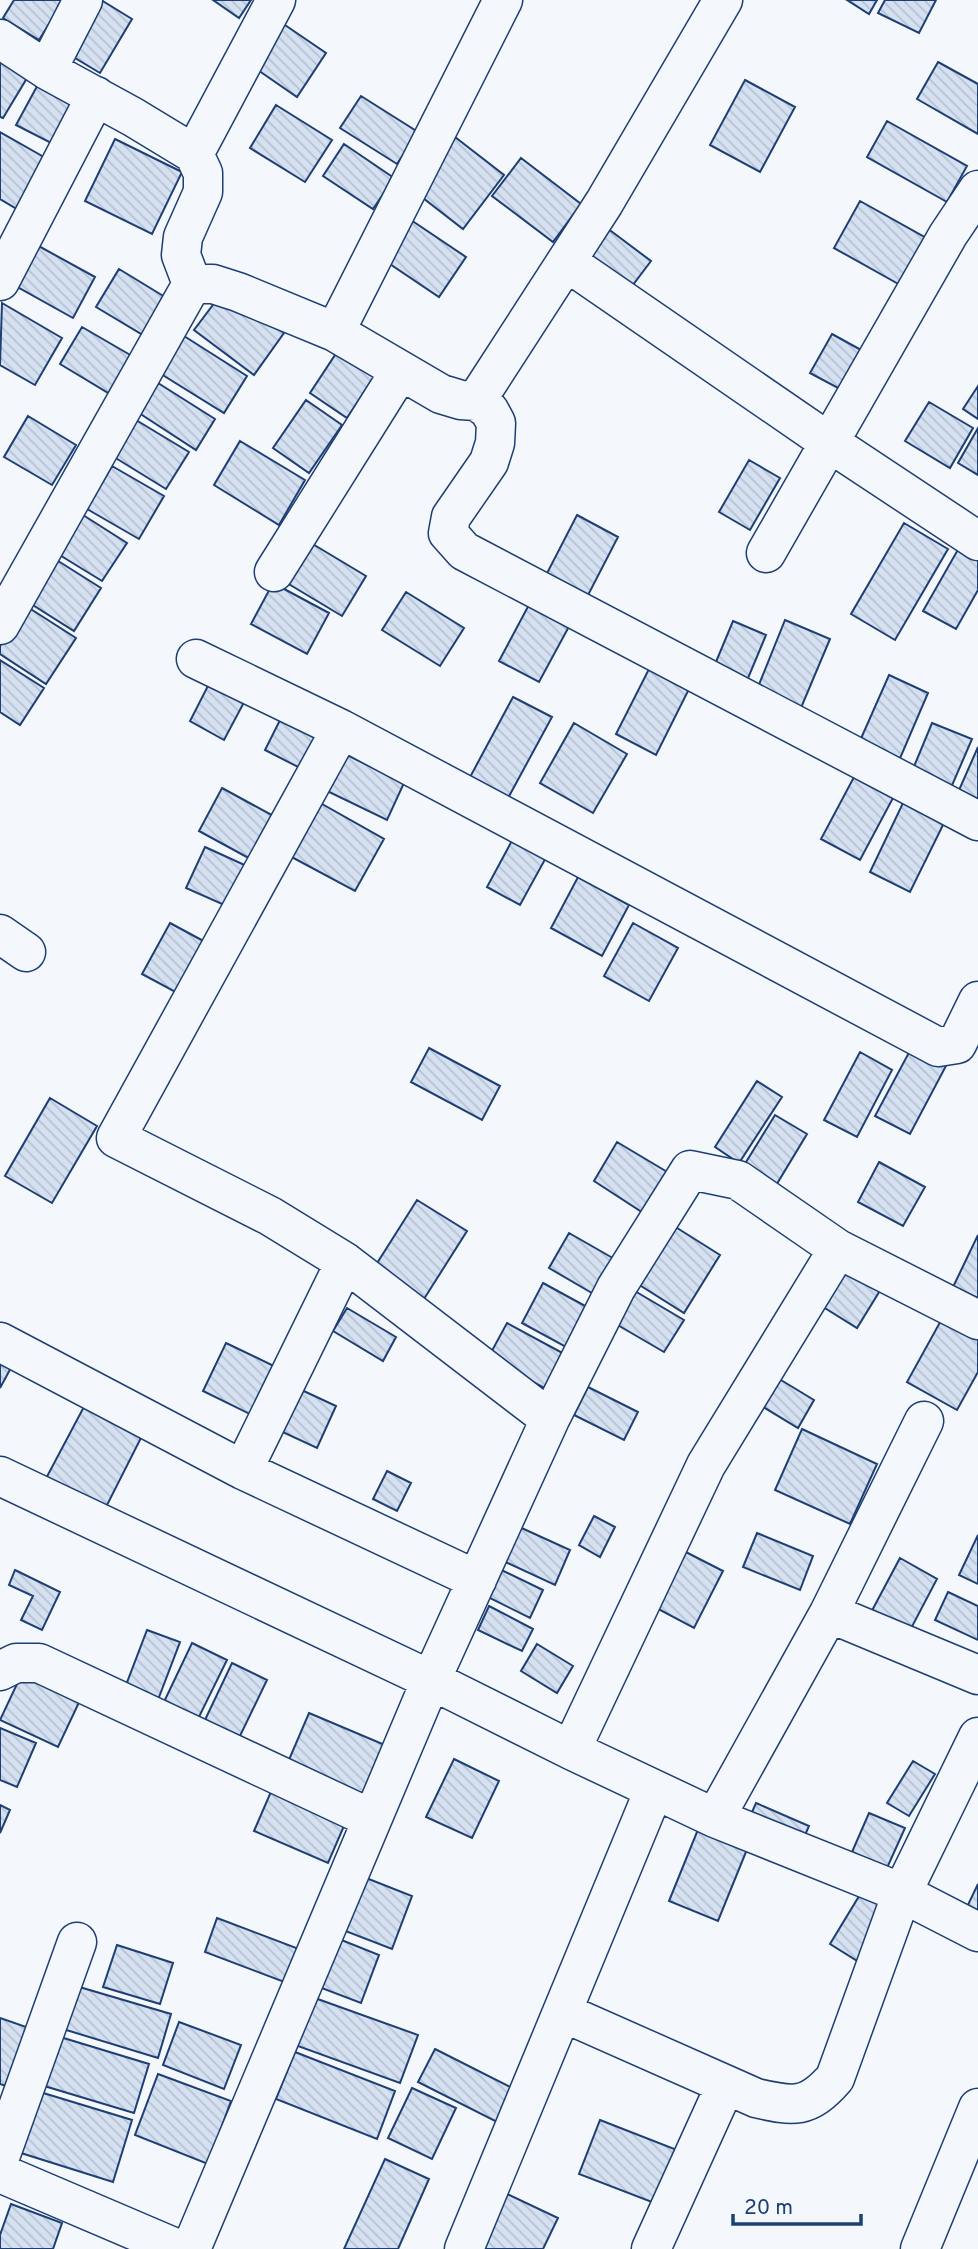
<svg xmlns="http://www.w3.org/2000/svg" width="978" height="2249" font-family="Overpass,sans-serif">
<defs>
<pattern id="building-back-hatch" width="6" height="6" patternUnits="userSpaceOnUse" patternTransform="scale(1.75)"><rect width="6" height="6" fill="#d5e0f0"/><path d="M-1 5l2 2M0 0l6 6M5-1l2 2" fill="none" stroke="#b6c1d1"/></pattern>
</defs>
<rect width="100%" height="100%" fill="#f4f7fb"/>
<path fill="url(#building-back-hatch)" stroke="#1d3f73" stroke-width="2" d="M 14,0 L 64,0 L 39,40 L 3,18 Z
M 101,0 L 132,19 L 100,73 L 60,49 Z
M 213,0 L 251,0 L 239,18 Z
M 847,0 L 877,0 L 869,14 Z
M 885,0 L 936,0 L 919,33 L 878,13 Z
M 282,23 L 326,53 L 297,97 L 252,66 Z
M 0,54 L 30,73 L 3,118 L 0,117 Z
M 938,62 L 978,84 L 978,134 L 917,99 Z
M 42,77 L 81,98 L 55,145 L 16,125 Z
M 745,80 L 795,107 L 760,172 L 710,145 Z
M 361,96 L 418,132 L 397,164 L 340,128 Z
M 276,105 L 332,140 L 305,182 L 250,148 Z
M 887,121 L 967,166 L 947,202 L 867,157 Z
M 0,132 L 51,161 L 22,212 L 0,199 Z
M 455,137 L 504,175 L 463,229 L 414,191 Z
M 115,139 L 182,172 L 152,234 L 85,201 Z
M 344,144 L 394,178 L 373,209 L 323,176 Z
M 521,158 L 581,204 L 553,242 L 492,196 Z
M 860,201 L 928,239 L 902,286 L 834,248 Z
M 408,218 L 466,257 L 439,297 L 381,258 Z
M 599,222 L 651,261 L 629,290 L 577,251 Z
M 35,244 L 95,277 L 73,318 L 14,285 Z
M 119,269 L 165,297 L 143,335 L 96,307 Z
M 225,289 L 284,333 L 254,375 L 194,330 Z
M 2,303 L 62,338 L 35,385 L 0,365 Z
M 82,327 L 132,356 L 110,394 L 60,364 Z
M 832,334 L 872,356 L 851,395 L 810,373 Z
M 184,336 L 247,376 L 224,413 L 161,374 Z
M 339,349 L 376,374 L 347,418 L 310,393 Z
M 158,383 L 215,419 L 196,450 L 139,413 Z
M 978,386 L 978,419 L 963,409 Z
M 306,400 L 342,425 L 309,473 L 273,448 Z
M 929,402 L 973,428 L 950,468 L 905,441 Z
M 28,416 L 76,445 L 52,485 L 4,457 Z
M 136,420 L 189,452 L 166,489 L 114,457 Z
M 978,428 L 978,475 L 958,463 Z
M 240,441 L 305,480 L 279,525 L 214,485 Z
M 749,460 L 780,478 L 750,530 L 719,512 Z
M 112,466 L 164,496 L 139,539 L 87,509 Z
M 83,515 L 127,543 L 102,581 L 58,554 Z
M 577,515 L 618,537 L 585,601 L 544,579 Z
M 904,523 L 948,549 L 895,640 L 851,614 Z
M 301,537 L 366,576 L 342,616 L 277,577 Z
M 960,546 L 978,556 L 978,590 L 956,629 L 923,611 Z
M 55,559 L 101,588 L 74,631 L 28,602 Z
M 273,583 L 329,613 L 307,654 L 251,624 Z
M 406,592 L 464,628 L 440,666 L 382,630 Z
M 532,599 L 572,621 L 539,682 L 499,661 Z
M 26,606 L 76,638 L 46,684 L 0,654 L 0,646 Z
M 785,620 L 830,639 L 798,715 L 754,697 Z
M 733,621 L 766,635 L 746,683 L 713,669 Z
M 0,660 L 44,688 L 20,725 L 0,712 Z
M 649,669 L 689,689 L 656,755 L 616,734 Z
M 214,674 L 249,693 L 224,740 L 190,721 Z
M 889,675 L 928,693 L 895,770 L 855,752 Z
M 513,697 L 552,717 L 507,800 L 469,779 Z
M 285,710 L 322,729 L 302,769 L 265,750 Z
M 574,723 L 627,754 L 593,813 L 540,783 Z
M 932,723 L 972,739 L 947,797 L 908,781 Z
M 978,747 L 978,817 L 952,806 Z
M 341,752 L 404,783 L 387,820 L 323,789 Z
M 854,777 L 893,798 L 860,860 L 821,839 Z
M 222,788 L 279,819 L 256,862 L 199,831 Z
M 315,800 L 384,839 L 355,891 L 286,854 Z
M 903,803 L 944,823 L 910,892 L 870,872 Z
M 515,835 L 548,854 L 520,905 L 487,887 Z
M 205,847 L 249,867 L 231,908 L 186,888 Z
M 578,877 L 629,905 L 602,956 L 551,928 Z
M 170,923 L 209,944 L 181,995 L 142,974 Z
M 633,923 L 678,948 L 649,1001 L 604,976 Z
M 913,1045 L 947,1064 L 910,1134 L 875,1116 Z
M 429,1048 L 500,1086 L 482,1120 L 411,1082 Z
M 860,1052 L 892,1070 L 857,1137 L 824,1120 Z
M 757,1081 L 782,1097 L 739,1163 L 715,1147 Z
M 50,1098 L 97,1126 L 52,1203 L 5,1176 Z
M 775,1115 L 807,1134 L 775,1187 L 743,1167 Z
M 617,1142 L 669,1173 L 645,1214 L 594,1181 Z
M 879,1162 L 925,1187 L 903,1226 L 858,1202 Z
M 417,1200 L 467,1231 L 424,1299 L 374,1268 Z
M 666,1221 L 720,1255 L 684,1313 L 630,1279 Z
M 569,1233 L 618,1261 L 597,1296 L 549,1268 Z
M 978,1235 L 978,1298 L 953,1287 Z
M 846,1261 L 884,1284 L 857,1328 L 820,1305 Z
M 543,1283 L 598,1313 L 577,1353 L 522,1323 Z
M 628,1287 L 684,1320 L 664,1352 L 609,1320 Z
M 347,1308 L 396,1337 L 383,1361 L 333,1331 Z
M 944,1315 L 978,1334 L 978,1372 L 957,1410 L 907,1382 Z
M 507,1323 L 568,1356 L 550,1391 L 488,1358 Z
M 226,1343 L 280,1369 L 256,1417 L 203,1391 Z
M 0,1360 L 12,1366 L 0,1388 Z
M 771,1374 L 814,1400 L 798,1428 L 755,1402 Z
M 293,1386 L 336,1406 L 317,1448 L 274,1428 Z
M 588,1387 L 638,1412 L 624,1440 L 574,1415 Z
M 87,1401 L 145,1430 L 102,1515 L 43,1484 Z
M 802,1429 L 877,1464 L 850,1524 L 775,1490 Z
M 387,1471 L 411,1483 L 397,1511 L 373,1499 Z
M 594,1516 L 615,1527 L 600,1557 L 579,1545 Z
M 515,1525 L 570,1550 L 555,1585 L 499,1559 Z
M 757,1533 L 813,1556 L 800,1590 L 743,1567 Z
M 978,1535 L 978,1584 L 959,1575 Z
M 676,1547 L 723,1571 L 694,1628 L 647,1603 Z
M 900,1558 L 937,1579 L 906,1638 L 868,1618 Z
M 493,1566 L 543,1590 L 530,1618 L 480,1593 Z
M 15,1570 L 60,1592 L 42,1630 L 21,1620 L 33,1596 L 9,1585 Z
M 948,1592 L 978,1606 L 978,1640 L 935,1620 Z
M 489,1606 L 533,1629 L 522,1651 L 478,1630 Z
M 147,1630 L 180,1642 L 156,1705 L 123,1693 Z
M 192,1643 L 227,1660 L 196,1723 L 162,1706 Z
M 537,1644 L 573,1666 L 557,1693 L 521,1671 Z
M 232,1663 L 267,1680 L 239,1738 L 204,1722 Z
M 24,1669 L 82,1696 L 58,1747 L 0,1720 Z
M 309,1713 L 392,1748 L 370,1798 L 288,1762 Z
M 0,1728 L 36,1743 L 17,1787 L 0,1780 Z
M 454,1759 L 499,1781 L 472,1838 L 426,1817 Z
M 913,1761 L 935,1774 L 909,1816 L 887,1803 Z
M 276,1780 L 350,1812 L 328,1863 L 254,1831 Z
M 756,1803 L 809,1826 L 802,1842 L 749,1819 Z
M 0,1805 L 10,1810 L 0,1833 Z
M 869,1813 L 905,1828 L 887,1868 L 852,1852 Z
M 701,1822 L 750,1842 L 718,1921 L 669,1901 Z
M 356,1874 L 412,1896 L 392,1949 L 335,1927 Z
M 978,1884 L 978,1915 L 966,1909 Z
M 864,1888 L 892,1906 L 859,1962 L 830,1944 Z
M 217,1918 L 299,1949 L 287,1983 L 205,1952 Z
M 329,1935 L 379,1955 L 361,2003 L 311,1984 Z
M 117,1945 L 173,1963 L 160,2004 L 103,1987 Z
M 76,1986 L 171,2014 L 158,2058 L 63,2029 Z
M 312,1997 L 418,2035 L 400,2083 L 295,2045 Z
M 0,2018 L 32,2029 L 12,2088 L 0,2084 Z
M 179,2022 L 241,2045 L 224,2089 L 163,2065 Z
M 57,2036 L 149,2064 L 134,2113 L 41,2085 Z
M 435,2049 L 518,2091 L 501,2124 L 418,2082 Z
M 295,2052 L 395,2091 L 377,2139 L 276,2099 Z
M 158,2074 L 231,2101 L 208,2164 L 135,2135 Z
M 412,2088 L 456,2108 L 432,2159 L 388,2138 Z
M 40,2092 L 132,2120 L 113,2182 L 21,2153 Z
M 600,2120 L 677,2150 L 657,2204 L 579,2174 Z
M 385,2159 L 429,2179 L 398,2249 L 344,2249 Z
M 507,2194 L 558,2218 L 543,2249 L 481,2249 Z
M 11,2204 L 62,2223 L 53,2249 L 0,2249 L 0,2235 Z"/>
<g fill="none" stroke-linecap="round" stroke-linejoin="round">
<g stroke="#1d3f73" stroke-width="41">
<path id="minor" d="M 0,39 L 47,70 L 133,117 L 194,154 L 203,173 L 203,192 L 183,237 L 181,255 L 192,284
M 47,70 L 83,0
M 194,154 L 276,0
M 567,262 L 830,443 L 978,541
M 0,281 L 96,96
M 335,332 L 503,0
M 476,401 L 489,410 L 496,423 L 495,443 L 489,462 L 451,517 L 448,533 L 464,551 L 978,821
M 766,553 L 948,235 L 978,190
M 274,572 L 400,371
M 0,625 L 192,284 L 213,284 L 238,292 L 335,332 L 441,394 L 461,400 L 476,401 L 604,203 L 723,0
M 196,659 L 341,729
M 0,934 L 26,952
M 0,1342 L 243,1470 L 345,1262
M 550,1419 L 345,1262 L 270,1216 L 116,1138 L 341,729 L 938,1047 L 957,1044 L 978,1001
M 243,1470 L 477,1580
M 0,1476 L 431,1680 L 550,1419 L 616,1288 L 690,1170 L 738,1180 L 838,1249 L 978,1320
M 829,1613 L 978,1675
M 0,1671 L 16,1663 L 39,1663 L 372,1819
M 571,1750 L 706,1465 L 838,1249
M 715,1818 L 829,1613 L 924,1421
M 562,2012 L 756,2098 C 794,2107 808,2109 835,2078 L 902,1893 L 978,1932
M 0,2157 L 77,1942
M 0,2173 L 178,2249
M 191,2249 L 431,1680 L 571,1750 L 715,1818 L 902,1893 L 978,1737
M 464,2249 L 654,1790
M 651,2249 L 725,2086
M 920,2249 L 978,2108"/>
</g>
<use href="#minor" stroke="#f4f7fb" stroke-width="38"/>
</g>
<path d="M733 2214v10h128v-10" fill="none" stroke="#1d3f73" stroke-width="3.5"/>
<text x="744" y="2214" font-size="21" fill="#1d3f73" stroke="#f4f7fb" stroke-width="5" paint-order="stroke">20 m</text>
</svg>
